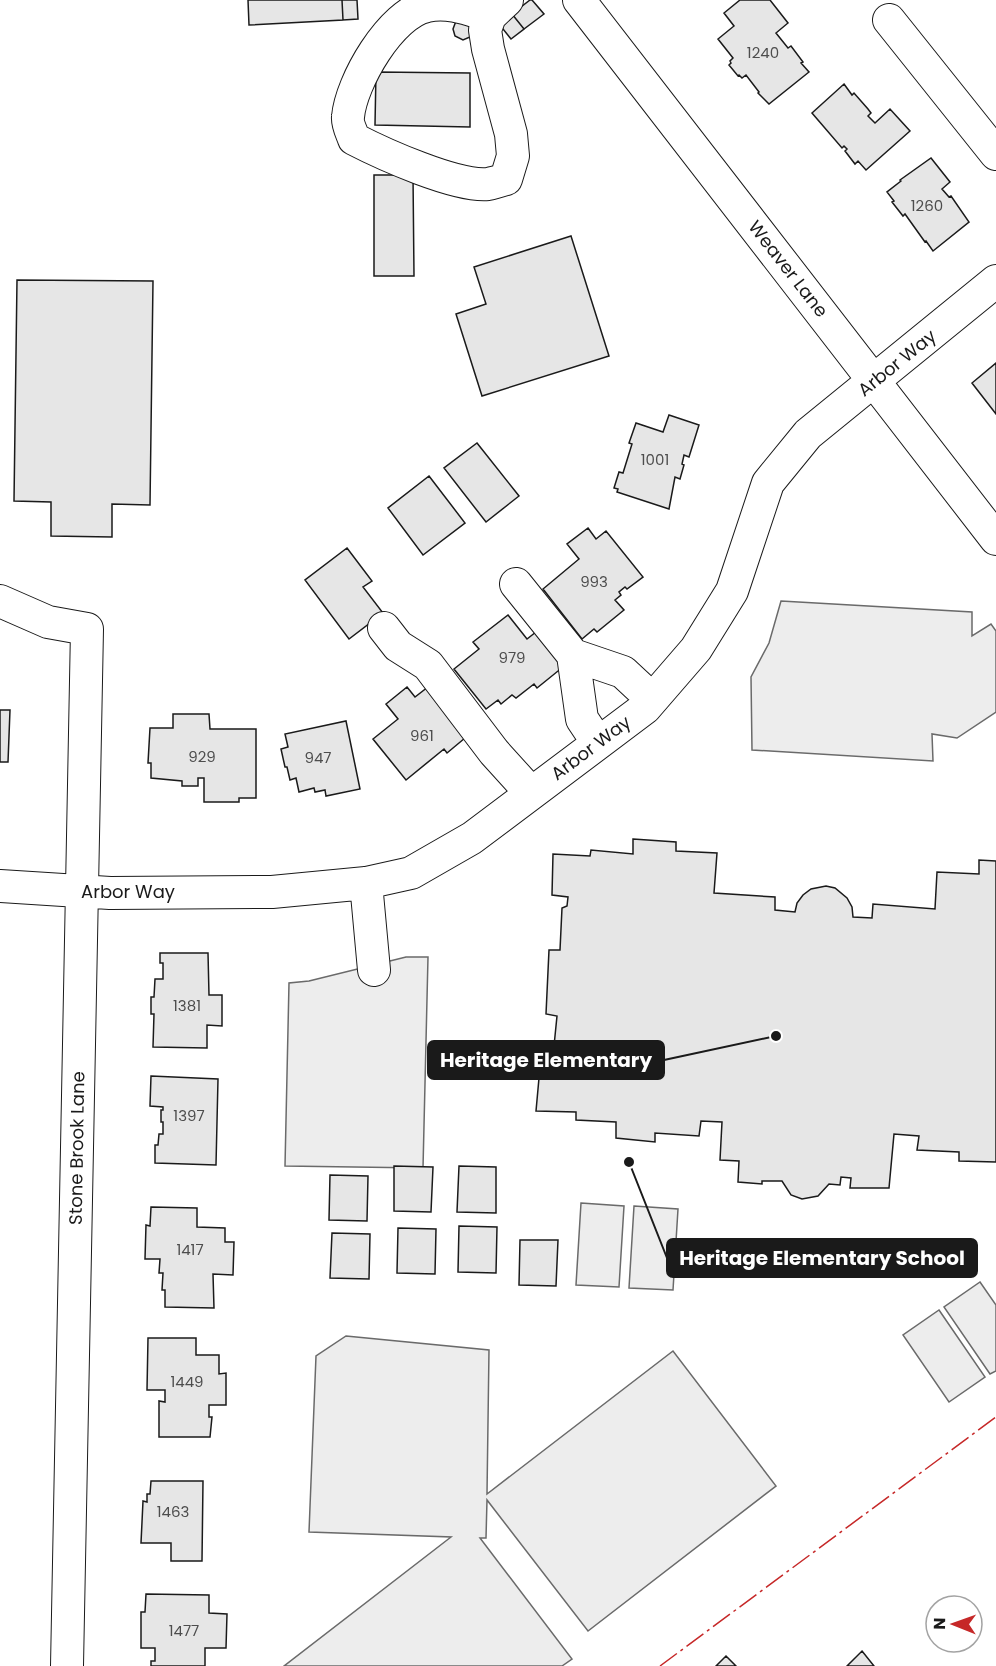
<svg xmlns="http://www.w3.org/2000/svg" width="996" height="1666" font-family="Poppins,sans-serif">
<rect width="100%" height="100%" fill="#fff"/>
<path fill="#ededed" stroke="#6a6a6a" stroke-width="1.5" d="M 781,601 L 972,612 L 972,636 L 991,624 L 996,631 L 996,712 L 957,738 L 932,734 L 933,761 L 752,750 L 751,677 L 769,643 Z
M 406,957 L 428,957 L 423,1168 L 285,1166 L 289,983 L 309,981 Z
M 581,1203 L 624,1206 L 619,1287 L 576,1285 Z
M 634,1206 L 678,1209 L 673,1290 L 629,1288 Z
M 980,1282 L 996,1305 L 996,1371 L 990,1374 L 944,1307 Z
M 939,1310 L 985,1377 L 949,1402 L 903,1335 Z
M 346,1336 L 489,1350 L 487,1494 L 673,1351 L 776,1486 L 588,1631 L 487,1500 L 486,1538 L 480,1538 L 572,1659 L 562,1666 L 284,1666 L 451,1537 L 309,1532 L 316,1356 Z"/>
<path fill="#e6e6e6" stroke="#1a1a1a" stroke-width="1.5" d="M 248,0 L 342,0 L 343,20 L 249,25 Z
M 342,0 L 357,0 L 358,19 L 343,20 Z
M 530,0 L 532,0 L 544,14 L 524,29 L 512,14 Z
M 740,0 L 770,0 L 788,23 L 776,33 L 788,48 L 791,46 L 803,62 L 801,63 L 809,72 L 769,104 L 758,93 L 759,92 L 746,75 L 742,78 L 739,75 L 738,76 L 729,65 L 731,63 L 730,61 L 733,58 L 718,39 L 734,26 L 724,13 Z
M 512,14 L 524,29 L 511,39 L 499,24 Z
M 456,21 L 473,26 L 470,37 L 463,40 L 455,36 L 453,29 Z
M 376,72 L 470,73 L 470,127 L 375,125 Z
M 844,84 L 852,95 L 854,93 L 868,109 L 871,113 L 868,116 L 875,123 L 890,109 L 910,131 L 866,170 L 858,161 L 855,164 L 845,151 L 847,149 L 844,146 L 842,148 L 812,113 Z
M 931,158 L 950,182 L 942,189 L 949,197 L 951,196 L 969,222 L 933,251 L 926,241 L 925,242 L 905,214 L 903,216 L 892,202 L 894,201 L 887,192 L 901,181 L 900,180 Z
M 374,175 L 413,175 L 414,276 L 374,276 Z
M 571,236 L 609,356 L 482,396 L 456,314 L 486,304 L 474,267 Z
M 17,280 L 153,281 L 150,505 L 112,504 L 112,537 L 51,536 L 51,502 L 14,501 Z
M 996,363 L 996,414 L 972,383 Z
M 669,415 L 699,425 L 689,457 L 684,455 L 682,464 L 684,465 L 680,479 L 675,477 L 669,509 L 617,492 L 618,489 L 614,488 L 619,472 L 623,473 L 632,444 L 629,443 L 636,423 L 663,432 Z
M 477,443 L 519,496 L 486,522 L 444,468 Z
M 429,476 L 465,523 L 423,555 L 388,508 Z
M 588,528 L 596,539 L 606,531 L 643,577 L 627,589 L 625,587 L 619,592 L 621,595 L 615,600 L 624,610 L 597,632 L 594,629 L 582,639 L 543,589 L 579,559 L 567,544 Z
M 347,548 L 372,581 L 363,587 L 383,613 L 349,639 L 305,580 Z
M 508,615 L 527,639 L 536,632 L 563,667 L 537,688 L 534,684 L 516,698 L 512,695 L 501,704 L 498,700 L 486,709 L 454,669 L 479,649 L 473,642 Z
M 407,687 L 415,697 L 428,687 L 471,733 L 447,753 L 444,749 L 406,780 L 373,739 L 398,719 L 386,704 Z
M 0,710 L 10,710 L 8,762 L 0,762 Z
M 173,714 L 209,714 L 210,729 L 256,729 L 256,798 L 239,798 L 239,802 L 204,802 L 204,778 L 198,778 L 198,786 L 182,786 L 182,781 L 151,778 L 151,763 L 148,763 L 150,728 L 173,728 Z
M 346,721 L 360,789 L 326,796 L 325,790 L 315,792 L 314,788 L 299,792 L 296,778 L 290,780 L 287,767 L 285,767 L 281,749 L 288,747 L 285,734 Z
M 633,839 L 676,842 L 676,851 L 717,853 L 714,893 L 775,897 L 775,910 L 795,912 L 797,903 L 803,895 L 811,889 L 826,886 L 835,888 L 847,898 L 852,907 L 853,917 L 872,918 L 873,904 L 935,909 L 937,872 L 979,874 L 979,860 L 996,861 L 996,1162 L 959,1161 L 959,1152 L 917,1150 L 919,1136 L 894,1134 L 889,1188 L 850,1188 L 851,1178 L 841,1177 L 840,1185 L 829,1184 L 818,1196 L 802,1199 L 791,1195 L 782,1181 L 762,1181 L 762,1184 L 738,1182 L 739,1161 L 720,1160 L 722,1122 L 701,1121 L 699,1136 L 655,1133 L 655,1142 L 616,1138 L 616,1122 L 576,1120 L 576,1112 L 536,1111 L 540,1067 L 557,1069 L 558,1056 L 553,1056 L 557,1016 L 546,1014 L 549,950 L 560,950 L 562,908 L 567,906 L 568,897 L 552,895 L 553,854 L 590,856 L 591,850 L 633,854 Z
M 160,953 L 208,953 L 209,995 L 222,995 L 222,1026 L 207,1025 L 207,1048 L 153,1047 L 154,1014 L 151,1014 L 151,997 L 154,997 L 155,979 L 163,979 L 163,963 L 160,963 Z
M 151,1076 L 218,1079 L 216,1165 L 155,1163 L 155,1145 L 158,1145 L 159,1134 L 163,1134 L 163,1122 L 161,1122 L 161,1110 L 163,1110 L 163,1107 L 150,1106 Z
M 394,1166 L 433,1167 L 431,1212 L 394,1211 Z
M 459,1166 L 496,1167 L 496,1213 L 457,1212 Z
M 330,1175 L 368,1176 L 367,1221 L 329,1220 Z
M 151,1207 L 197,1208 L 197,1227 L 225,1228 L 225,1242 L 234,1242 L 233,1275 L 213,1274 L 214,1308 L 165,1307 L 165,1290 L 162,1290 L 163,1273 L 159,1273 L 160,1259 L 145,1259 L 146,1225 L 150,1226 Z
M 459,1226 L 497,1227 L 496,1273 L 458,1272 Z
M 398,1228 L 436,1229 L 435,1274 L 397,1273 Z
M 332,1233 L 370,1234 L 369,1279 L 330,1278 Z
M 520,1240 L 558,1240 L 556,1286 L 519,1285 Z
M 148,1338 L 196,1338 L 196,1355 L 219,1355 L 219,1374 L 226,1373 L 226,1405 L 209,1405 L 209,1417 L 212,1417 L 210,1437 L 159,1437 L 159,1401 L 165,1402 L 165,1390 L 147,1390 Z
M 151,1481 L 203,1481 L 202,1561 L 171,1561 L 171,1543 L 141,1543 L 143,1501 L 147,1502 L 147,1494 L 150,1494 Z
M 146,1594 L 209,1595 L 209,1613 L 227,1614 L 226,1648 L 205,1648 L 205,1666 L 151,1666 L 151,1661 L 155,1661 L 155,1648 L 141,1648 L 141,1612 L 145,1612 Z
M 862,1651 L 874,1666 L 847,1666 Z
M 726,1656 L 736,1666 L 716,1666 Z"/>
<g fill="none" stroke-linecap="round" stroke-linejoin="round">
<g stroke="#1a1a1a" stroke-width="34">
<path id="minor" d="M 579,0 L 996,539
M 490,16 C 470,10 449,1 427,6 C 391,13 351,82 348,117 C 347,124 352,133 354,139 C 383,154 456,187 488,184 C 494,183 500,181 506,179 L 513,156 L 511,134 L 488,49 L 485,30 L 490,16 L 507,0
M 889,20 L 996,154
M 516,584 L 573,655
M 0,601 L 48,622 L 87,629 L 67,1666
M 384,628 L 398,646 L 428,665 L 494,752 L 531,793
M 598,743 L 582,719 L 573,655 L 623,672 L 652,699
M 366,883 L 374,970
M 0,886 L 110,893 L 272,892 L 366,883 L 411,873 L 472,838 L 645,708 L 696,649 L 732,591 L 768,483 L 808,434 L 996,281"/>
</g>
<use href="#minor" stroke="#fff" stroke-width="32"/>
<path stroke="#c62828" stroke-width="1.5" stroke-dasharray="21 4.5 3 4.5" stroke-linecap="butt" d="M 660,1666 L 996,1417"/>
</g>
<g text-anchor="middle" stroke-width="4.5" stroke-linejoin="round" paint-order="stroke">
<g font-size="15" fill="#4d4d4d">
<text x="763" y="58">1240</text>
<text x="927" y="211">1260</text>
<text x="655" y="465">1001</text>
<text x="594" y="587">993</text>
<text x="512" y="663">979</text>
<text x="422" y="741">961</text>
<text x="202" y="762">929</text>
<text x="318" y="763">947</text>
<text x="187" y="1011">1381</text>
<text x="189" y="1121">1397</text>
<text x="190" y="1255">1417</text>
<text x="187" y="1387">1449</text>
<text x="173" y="1517">1463</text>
<text x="184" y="1636">1477</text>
</g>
<g font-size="18" fill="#1a1a1a" stroke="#fff">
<text transform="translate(788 269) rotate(52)" y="6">Weaver Lane</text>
<text transform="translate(897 363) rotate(-39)" y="6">Arbor Way</text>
<text transform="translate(591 748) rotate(-37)" y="6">Arbor Way</text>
<text x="128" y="898">Arbor Way</text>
<text transform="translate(77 1148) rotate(-89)" y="6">Stone Brook Lane</text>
</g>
</g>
<path fill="none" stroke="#1a1a1a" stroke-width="2" d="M776 1036L664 1060M629 1162L667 1258"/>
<g fill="#1a1a1a" stroke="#fff" stroke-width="2">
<circle cx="776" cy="1036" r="6"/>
<circle cx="629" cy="1162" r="6"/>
</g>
<g fill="#1a1a1a" stroke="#1a1a1a" stroke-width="2">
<rect x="428" y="1041" width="236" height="38" rx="6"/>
<rect x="667" y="1239" width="310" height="38" rx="6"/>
</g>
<g font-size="20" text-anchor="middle" font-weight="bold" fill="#fff">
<text x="546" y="1067">Heritage Elementary</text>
<text x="822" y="1265">Heritage Elementary School</text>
</g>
<g transform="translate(954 1624) rotate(271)"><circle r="28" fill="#ffffff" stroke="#a3a3a3" stroke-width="1.5"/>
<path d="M0-4.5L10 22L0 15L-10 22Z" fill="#c62828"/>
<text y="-9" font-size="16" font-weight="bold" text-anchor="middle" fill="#1a1a1a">N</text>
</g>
</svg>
